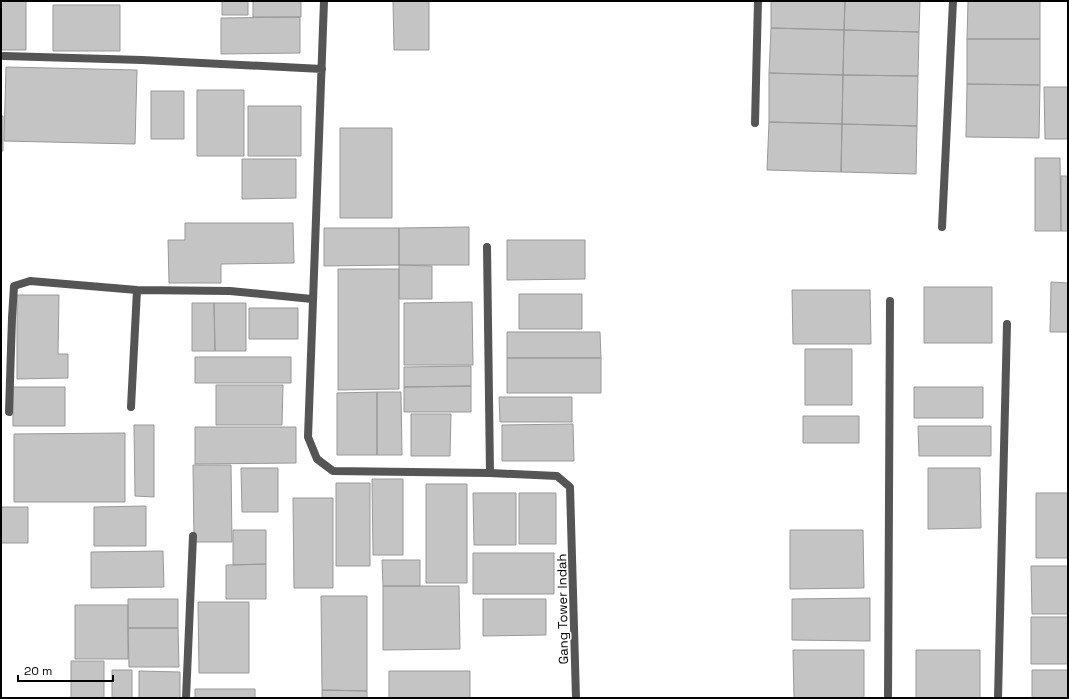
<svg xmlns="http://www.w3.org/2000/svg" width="1069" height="699" font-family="'Space Grotesk',sans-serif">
<rect width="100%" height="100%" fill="#fff"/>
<path fill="#c4c4c4" stroke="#999" d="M 1,1 L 26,1 L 26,50 L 1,50 Z
M 222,1 L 248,1 L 248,15 L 222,15 Z
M 253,1 L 301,1 L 301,17 L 253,17 Z
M 393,1 L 429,1 L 429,50 L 394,50 Z
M 771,1 L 845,1 L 844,30 L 771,28 Z
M 845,1 L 920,1 L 919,32 L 844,30 Z
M 968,1 L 1040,1 L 1040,39 L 967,39 Z
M 53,5 L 120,5 L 120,51 L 53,51 Z
M 300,17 L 300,53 L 221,54 L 221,18 Z
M 771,28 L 844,30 L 843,75 L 769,73 Z
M 844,30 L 919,32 L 918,76 L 843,75 Z
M 967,39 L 1040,39 L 1040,85 L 967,84 Z
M 6,67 L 137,70 L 135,144 L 4,141 Z
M 769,73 L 843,75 L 842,124 L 769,122 Z
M 843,75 L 918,76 L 917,126 L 842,124 Z
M 967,84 L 1040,85 L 1039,138 L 966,137 Z
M 1044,87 L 1068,87 L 1068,139 L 1045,139 Z
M 197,90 L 244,90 L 244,156 L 197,156 Z
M 151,91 L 184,91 L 184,139 L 151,139 Z
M 248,106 L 301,106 L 301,156 L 248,156 Z
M 1,116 L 3,116 L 3,151 L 1,151 Z
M 769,122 L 842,124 L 841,172 L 767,170 Z
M 842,124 L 917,126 L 916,174 L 841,172 Z
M 340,128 L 392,128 L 392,218 L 340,218 Z
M 1035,158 L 1060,158 L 1061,231 L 1035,231 Z
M 242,159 L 296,159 L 296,198 L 242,199 Z
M 1061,176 L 1068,176 L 1068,231 L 1061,231 Z
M 185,223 L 293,223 L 294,263 L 221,264 L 221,283 L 169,283 L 168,240 L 185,240 Z
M 469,227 L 469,265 L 399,265 L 399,228 Z
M 324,228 L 399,228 L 399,265 L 324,266 Z
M 507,240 L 585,240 L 585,279 L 507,280 Z
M 399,265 L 432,266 L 432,299 L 399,299 Z
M 338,269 L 399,269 L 399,389 L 338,390 Z
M 1051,282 L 1068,283 L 1068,332 L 1050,332 Z
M 924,287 L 992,287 L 992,343 L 924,343 Z
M 792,290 L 870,290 L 871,344 L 793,344 Z
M 519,294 L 582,294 L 582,329 L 519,329 Z
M 17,295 L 59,295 L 58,354 L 68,354 L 68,378 L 17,379 Z
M 472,302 L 473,365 L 404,365 L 404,303 Z
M 192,303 L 214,303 L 215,351 L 192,351 Z
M 214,303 L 246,303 L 246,351 L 215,351 Z
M 249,308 L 298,308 L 298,339 L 249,339 Z
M 507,332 L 600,332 L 601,358 L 507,358 Z
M 805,349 L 852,349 L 852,405 L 805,405 Z
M 195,357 L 291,357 L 291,383 L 195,383 Z
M 507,358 L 601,358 L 601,393 L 507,393 Z
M 471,366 L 471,386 L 404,387 L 404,367 Z
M 216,385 L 283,385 L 282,425 L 216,425 Z
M 471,386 L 471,412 L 404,412 L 404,387 Z
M 13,387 L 65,387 L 65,426 L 13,426 Z
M 914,387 L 983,387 L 983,418 L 914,418 Z
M 377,392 L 377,455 L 337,455 L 337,393 Z
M 377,392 L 401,392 L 402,455 L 377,455 Z
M 499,397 L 572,397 L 572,422 L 500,422 Z
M 411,414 L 451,414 L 450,456 L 411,456 Z
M 803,416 L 859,416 L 859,443 L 803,443 Z
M 573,424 L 574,461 L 502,461 L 502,425 Z
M 134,425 L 154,425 L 154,497 L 135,496 Z
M 918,426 L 991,426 L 991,456 L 919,456 Z
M 195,427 L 296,427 L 296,463 L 195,464 Z
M 125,433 L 125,502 L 14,502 L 14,434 Z
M 193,465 L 231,465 L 232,542 L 194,542 Z
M 241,468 L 278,468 L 278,512 L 242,512 Z
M 928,468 L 980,468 L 981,528 L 928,529 Z
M 372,479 L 403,479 L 403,555 L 373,555 Z
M 336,483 L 370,483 L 370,566 L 336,566 Z
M 426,484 L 467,484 L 467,583 L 426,583 Z
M 473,493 L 516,493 L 516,545 L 474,545 Z
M 519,493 L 556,493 L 556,544 L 519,544 Z
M 1036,493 L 1068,493 L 1068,558 L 1036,558 Z
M 293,498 L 333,498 L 333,588 L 294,588 Z
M 146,506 L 146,546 L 94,546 L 94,507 Z
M 1,507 L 28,507 L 28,543 L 1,543 Z
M 233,530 L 266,530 L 266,564 L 233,565 Z
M 790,530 L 863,530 L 864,588 L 790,589 Z
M 163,551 L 164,587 L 91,588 L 91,552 Z
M 473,553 L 554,553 L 554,594 L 473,594 Z
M 382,560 L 420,560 L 420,586 L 383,586 Z
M 266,564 L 266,599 L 226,599 L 226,565 Z
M 1031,566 L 1068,566 L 1068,614 L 1032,614 Z
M 383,586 L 459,586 L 460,649 L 383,650 Z
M 321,596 L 367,596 L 367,691 L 322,690 Z
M 870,598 L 870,641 L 792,640 L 792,599 Z
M 128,599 L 178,599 L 178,628 L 128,628 Z
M 483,599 L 546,599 L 546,635 L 483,636 Z
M 198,602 L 249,602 L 249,673 L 199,673 Z
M 75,605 L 128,605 L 128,659 L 75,659 Z
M 1031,617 L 1068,617 L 1068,664 L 1031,664 Z
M 128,628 L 178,628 L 179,667 L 129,667 Z
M 793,650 L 864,650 L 864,698 L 794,698 Z
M 916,650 L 980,650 L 980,698 L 916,698 Z
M 71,661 L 104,661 L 104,698 L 71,698 Z
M 112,670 L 132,670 L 132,698 L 112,698 Z
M 1032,670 L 1068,670 L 1068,698 L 1032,698 Z
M 139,671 L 180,672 L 180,698 L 139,698 Z
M 389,671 L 470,671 L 470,698 L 389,698 Z
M 195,689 L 255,689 L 255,698 L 195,698 Z
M 322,690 L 367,691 L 367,698 L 322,698 Z"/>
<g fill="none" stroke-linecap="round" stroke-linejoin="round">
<path stroke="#555" stroke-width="8" d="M 324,1 L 308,437 L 317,459 L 333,471 L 490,473 L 557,476 L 570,487 L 576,698
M 4,56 L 142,60 L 322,69
M 755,123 L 758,1
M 942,227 L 953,1
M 487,247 L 490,473
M 131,407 L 137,290
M 9,412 L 12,318 L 14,286 L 30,281 L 137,290 L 230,291 L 312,299
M 186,698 L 193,536
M 888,698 L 890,301
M 998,698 L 1007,324"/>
</g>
<g text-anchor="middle" stroke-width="3" stroke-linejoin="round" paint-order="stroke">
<g font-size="13" fill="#000" stroke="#fff">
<text transform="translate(562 609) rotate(-91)" y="5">Gang Tower Indah</text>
</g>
</g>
<rect width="1069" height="699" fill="none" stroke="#000000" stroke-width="4"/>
<path d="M18 675v6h95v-6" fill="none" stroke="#000000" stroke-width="2"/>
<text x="24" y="675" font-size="12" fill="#000000" stroke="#ffffff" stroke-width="3" paint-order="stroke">20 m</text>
</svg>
